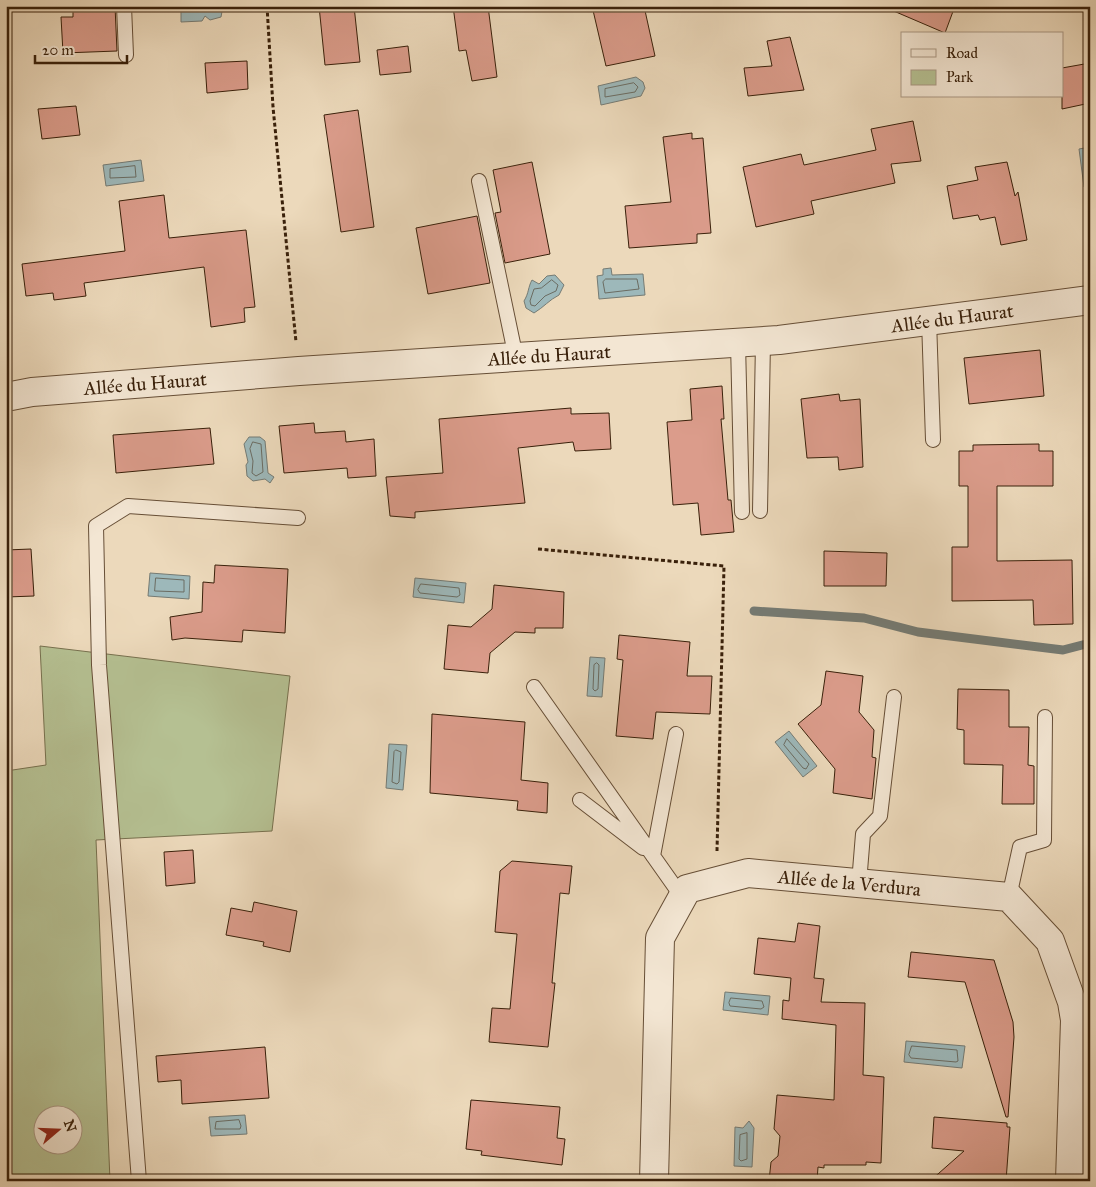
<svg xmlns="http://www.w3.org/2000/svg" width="1096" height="1187" font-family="'IM FELL Great Primer',serif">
<rect width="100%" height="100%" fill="#ecd9bb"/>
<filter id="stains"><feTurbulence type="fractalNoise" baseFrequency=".004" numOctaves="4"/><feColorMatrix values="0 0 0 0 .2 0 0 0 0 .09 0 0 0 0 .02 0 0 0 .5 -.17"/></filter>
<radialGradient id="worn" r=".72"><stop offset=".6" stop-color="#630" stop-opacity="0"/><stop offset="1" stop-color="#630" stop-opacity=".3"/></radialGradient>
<path fill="#b5c092" stroke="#77704e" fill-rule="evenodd" d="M 40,646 L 290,676 L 272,831 L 96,840 L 110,1181 L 6,1181 L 6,771 L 46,765 ZM 42,1114 L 72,1114 L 72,1144 L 42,1144 Z"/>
<path fill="#9db8ba" stroke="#757b74" d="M 181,6 L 223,6 L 221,17 L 210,20 L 205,16 L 202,21 L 181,22 Z
M 636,77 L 643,82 L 645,88 L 641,96 L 601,105 L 598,86 Z
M 1090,147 L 1090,186 L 1084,187 L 1079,149 Z
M 141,160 L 144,181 L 106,186 L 103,165 Z
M 611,268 L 612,275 L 643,274 L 645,295 L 599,299 L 597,276 L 603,275 L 603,269 Z
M 555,275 L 564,285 L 559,295 C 549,300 544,307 534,313 L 526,308 L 524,301 C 529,293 528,287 532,280 L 539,284 L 547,276 Z
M 249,437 L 260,437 L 265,441 L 268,473 L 274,477 L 270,483 L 265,479 L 253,481 L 247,476 L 246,465 L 248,462 L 244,444 Z
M 150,573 L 190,576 L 189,599 L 148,596 Z
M 415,578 L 466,583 L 464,603 L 413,597 Z
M 590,657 L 605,658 L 602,697 L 587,696 Z
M 789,731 L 817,766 L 803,777 L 775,742 Z
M 389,744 L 407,745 L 403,790 L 386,788 Z
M 725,992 L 770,996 L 768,1015 L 723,1010 Z
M 906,1041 L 965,1046 L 962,1068 L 904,1062 Z
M 245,1115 L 247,1134 L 211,1136 L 209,1117 Z
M 749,1121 L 754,1128 L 752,1167 L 734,1166 L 735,1127 L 743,1128 Z"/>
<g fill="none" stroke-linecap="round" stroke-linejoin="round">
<path stroke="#6b6c62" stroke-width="1" d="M 634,83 L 638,87 L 635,92 L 605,97 L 605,89 Z
M 135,166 L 136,177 L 110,178 L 110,169 Z
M 606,279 L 637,279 L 639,289 L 605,293 L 603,282 Z
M 552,280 L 558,285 L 556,291 L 545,296 L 535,306 L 531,305 L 530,301 L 534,289 L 541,288 Z
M 253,442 L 261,444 L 263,472 L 256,476 L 252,473 L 253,461 L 250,449 Z
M 156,578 L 184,580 L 184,592 L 155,591 Z
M 421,584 L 459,588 L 460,595 L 457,597 L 420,593 L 418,590 Z
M 597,663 L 599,665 L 598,689 L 595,691 L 593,689 L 594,665 Z
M 787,739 L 809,764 L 806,769 L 803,768 L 784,745 Z
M 396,750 L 401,752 L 399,782 L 397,784 L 392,782 L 394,752 Z
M 731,998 L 762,1001 L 764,1007 L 761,1009 L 730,1006 L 729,1003 Z
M 912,1046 L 957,1050 L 958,1061 L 956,1062 L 911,1058 L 909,1055 Z
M 239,1120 L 241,1126 L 240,1129 L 215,1129 L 216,1122 Z
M 747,1133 L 747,1159 L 741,1161 L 739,1159 L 740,1135 Z"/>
<path stroke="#757b74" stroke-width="9" d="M 754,611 L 864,618 L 918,632 L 1063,650 L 1090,643"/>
</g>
<path fill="#db9c8b" stroke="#39200a" d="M 73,6 L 115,6 L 117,51 L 63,53 L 61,17 L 73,17 Z
M 319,6 L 354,6 L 360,62 L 325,65 Z
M 453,6 L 488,6 L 497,77 L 472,81 L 466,50 L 459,51 Z
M 592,6 L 644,6 L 655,56 L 606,66 Z
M 882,6 L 955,6 L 945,33 Z
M 790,37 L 804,90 L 748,96 L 744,68 L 772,66 L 767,41 Z
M 408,46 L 411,72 L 380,75 L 377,50 Z
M 247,61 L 248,89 L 207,93 L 205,63 Z
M 1090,63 L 1090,103 L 1062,109 L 1062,68 Z
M 76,106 L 80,135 L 42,139 L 38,109 Z
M 358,110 L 374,227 L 341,232 L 324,115 Z
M 913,121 L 921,161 L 891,164 L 895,183 L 811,201 L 814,214 L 756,227 L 743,167 L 801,154 L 804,165 L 876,150 L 871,129 Z
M 692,133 L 692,139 L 703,138 L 711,233 L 697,234 L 697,243 L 629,248 L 625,206 L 671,202 L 663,137 Z
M 532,162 L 550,254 L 505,263 L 495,213 L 501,212 L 493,170 Z
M 1007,162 L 1015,196 L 1018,192 L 1027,240 L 1001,245 L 995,217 L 980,220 L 978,215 L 953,219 L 947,186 L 978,180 L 975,167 Z
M 164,195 L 169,238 L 246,230 L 255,307 L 244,308 L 245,322 L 211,327 L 204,267 L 84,283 L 86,296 L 54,300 L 53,293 L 26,296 L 22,264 L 125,251 L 119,201 Z
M 477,216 L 490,283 L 428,294 L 416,228 Z
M 1040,350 L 1044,396 L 969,404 L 964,358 Z
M 722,386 L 724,419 L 721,419 L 728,500 L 731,500 L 734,532 L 701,535 L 698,503 L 673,505 L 667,422 L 692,420 L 690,389 Z
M 839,394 L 840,401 L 860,399 L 863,467 L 839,470 L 838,457 L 807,458 L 801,399 Z
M 571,408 L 571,414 L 609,413 L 611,449 L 575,451 L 573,442 L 518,448 L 525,503 L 415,512 L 415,518 L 390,516 L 386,477 L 443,473 L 439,419 Z
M 314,423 L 315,433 L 345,431 L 346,442 L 374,439 L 376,476 L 348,478 L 347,468 L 284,473 L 279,426 Z
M 210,428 L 214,464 L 116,473 L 113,435 Z
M 1039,444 L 1039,451 L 1053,451 L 1053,486 L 997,486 L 997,561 L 1072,560 L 1073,624 L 1034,625 L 1033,600 L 952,601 L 952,547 L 968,547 L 968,486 L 959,486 L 959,451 L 973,451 L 973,445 Z
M 31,549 L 34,596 L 6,597 L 6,550 Z
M 824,551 L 887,553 L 886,586 L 824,586 Z
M 215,565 L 288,569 L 285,633 L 243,630 L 242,642 L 185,638 L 172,640 L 170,617 L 202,612 L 203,582 L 214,583 Z
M 494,585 L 564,592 L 563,628 L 535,628 L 535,633 L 515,632 L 490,653 L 488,673 L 444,669 L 448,625 L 471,627 L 492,609 Z
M 619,635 L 690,642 L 687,676 L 712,676 L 710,714 L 656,712 L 653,739 L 616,736 L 623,660 L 617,659 Z
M 826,671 L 863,676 L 859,712 L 874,730 L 872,757 L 876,758 L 872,799 L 833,793 L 835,769 L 798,724 L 821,705 Z
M 958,689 L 1009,690 L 1009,727 L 1029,727 L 1028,765 L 1034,766 L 1034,804 L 1002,804 L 1003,765 L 964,764 L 964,730 L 957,729 Z
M 432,714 L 525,722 L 521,780 L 548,783 L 547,813 L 517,810 L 518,801 L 430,793 Z
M 193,850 L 195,883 L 166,886 L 164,852 Z
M 512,861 L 572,866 L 569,894 L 560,893 L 552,983 L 555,983 L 548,1047 L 489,1042 L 492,1008 L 510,1009 L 517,934 L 495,932 L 500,871 Z
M 254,902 L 297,911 L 290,952 L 263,946 L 264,942 L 226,935 L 231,908 L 252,912 Z
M 798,923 L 820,926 L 814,978 L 824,979 L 821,1002 L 865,1003 L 863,1075 L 884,1077 L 881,1163 L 866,1162 L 866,1165 L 824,1165 L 824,1168 L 818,1167 L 817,1181 L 769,1181 L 771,1162 L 778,1156 L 780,1136 L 774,1129 L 777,1095 L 834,1100 L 836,1025 L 782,1019 L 783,1000 L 789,1001 L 791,978 L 754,974 L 758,938 L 795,942 Z
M 911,952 L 994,960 L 1013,1022 L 1014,1037 L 1008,1117 L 1006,1117 L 965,982 L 908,977 Z
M 265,1047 L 269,1098 L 182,1104 L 181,1080 L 158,1082 L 156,1056 Z
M 471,1100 L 560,1107 L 557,1138 L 565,1139 L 562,1165 L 481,1155 L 482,1151 L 466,1149 Z
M 934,1117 L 1007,1123 L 1007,1127 L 1010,1127 L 1006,1181 L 930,1181 L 964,1151 L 932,1148 Z"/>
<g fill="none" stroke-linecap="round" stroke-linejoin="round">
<g stroke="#664e36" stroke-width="16">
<path id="service" d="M 124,6 L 126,55
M 479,181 L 516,358
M 929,320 L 933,440
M 738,343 L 742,512
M 760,511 L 763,341
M 534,687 L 682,897
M 580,800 L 643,848
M 653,856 L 676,734
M 859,883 L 863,834 L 880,816 L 894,697
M 1009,897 L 1020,847 L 1044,840 L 1045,717
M 139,1181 L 99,665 L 96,526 L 128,506 L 298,518"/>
</g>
<g stroke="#664e36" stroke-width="30">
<g id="minor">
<path id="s1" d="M 6,397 L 32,392 L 299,371 L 779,340 L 1090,300"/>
<path id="s2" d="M 654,1181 L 660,938 L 687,889 L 748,873 L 1009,897 L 1050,941 L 1072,1002 L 1075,1020 L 1070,1181"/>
</g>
</g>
<path stroke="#39200a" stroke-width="3" stroke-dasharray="4 2.5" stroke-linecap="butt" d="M 267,6 L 273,107 L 296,342
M 538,549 L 724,566 L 717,851"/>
<use href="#service" stroke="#f3e6d3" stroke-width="14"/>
<use href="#minor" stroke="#f3e6d3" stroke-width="28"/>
</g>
<g text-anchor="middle" stroke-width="4" stroke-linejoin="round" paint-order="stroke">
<g font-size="19" fill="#39200a" stroke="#f3e6d3">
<text dy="7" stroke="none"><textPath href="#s1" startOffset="950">Allée du Haurat</textPath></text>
<text dy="7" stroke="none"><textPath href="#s1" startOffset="545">Allée du Haurat</textPath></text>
<text dy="7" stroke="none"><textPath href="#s1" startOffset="140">Allée du Haurat</textPath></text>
<text dy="7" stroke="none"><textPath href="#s2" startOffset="464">Allée de la Verdura</textPath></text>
</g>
</g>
<rect width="1096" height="1187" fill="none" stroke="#ecd9bb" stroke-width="25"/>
<rect x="8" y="8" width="1081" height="1172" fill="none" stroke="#39200a" stroke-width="2.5"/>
<rect x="12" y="12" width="1071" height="1162" fill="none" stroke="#39200a"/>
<rect x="901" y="32" width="162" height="65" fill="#f3e6d3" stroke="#a99783"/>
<rect x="911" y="49" width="25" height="8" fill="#f3e6d3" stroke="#a99783"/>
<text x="946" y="58" font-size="15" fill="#39200a">Road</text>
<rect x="911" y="70" width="25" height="15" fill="#b5c092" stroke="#a99783"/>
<text x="946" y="82" font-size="15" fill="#39200a">Park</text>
<g transform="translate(58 1130) rotate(71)"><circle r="24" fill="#f3e6d3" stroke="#a99783"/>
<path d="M0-4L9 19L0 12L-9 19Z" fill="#8f2418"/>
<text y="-8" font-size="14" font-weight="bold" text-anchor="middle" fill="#39200a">N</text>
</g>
<path d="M35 55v8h92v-8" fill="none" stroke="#39200a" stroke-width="2.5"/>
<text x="42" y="55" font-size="15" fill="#39200a" stroke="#f3e6d3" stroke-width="4" paint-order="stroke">20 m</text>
<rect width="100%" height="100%" filter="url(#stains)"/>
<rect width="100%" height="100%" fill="url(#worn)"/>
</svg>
